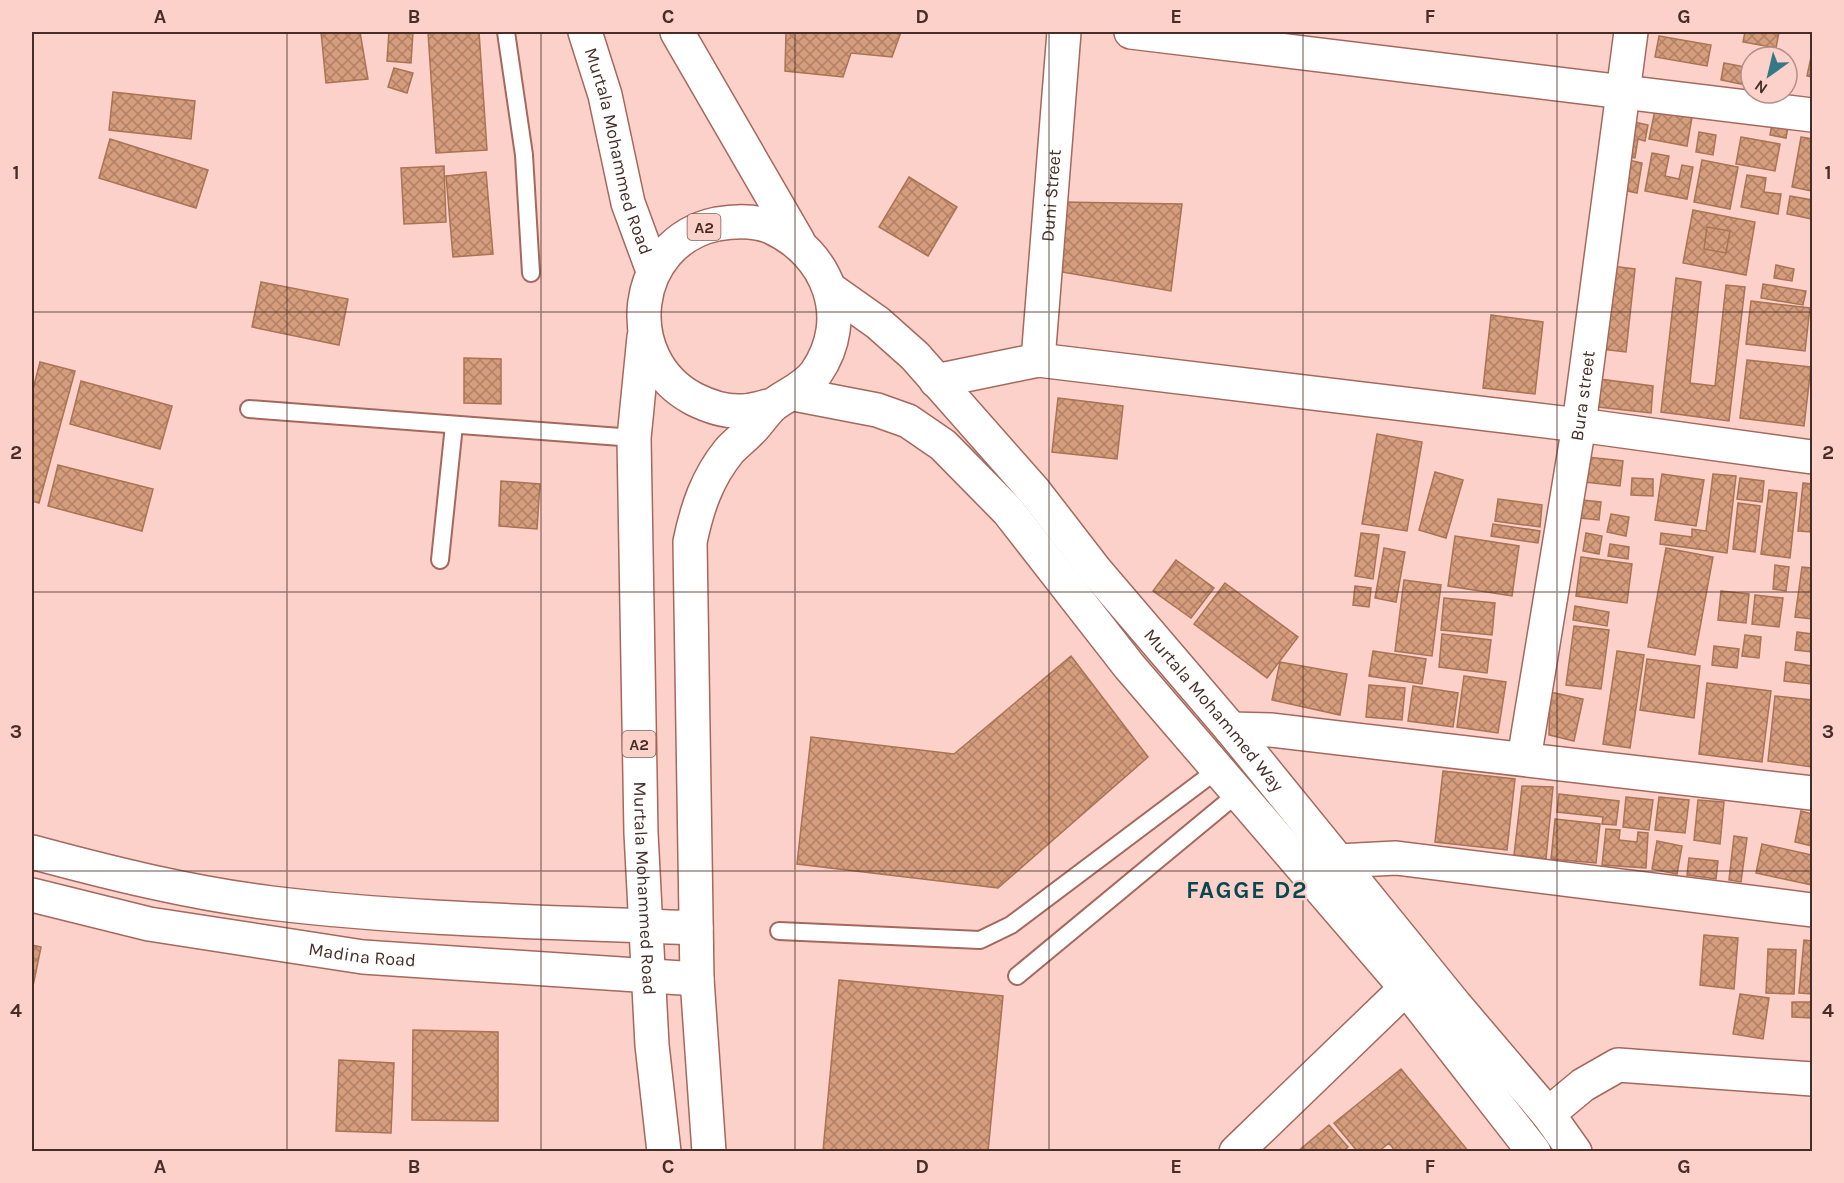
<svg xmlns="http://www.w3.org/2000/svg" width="1844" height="1183" font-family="Karla,sans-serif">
<defs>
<pattern id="building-cross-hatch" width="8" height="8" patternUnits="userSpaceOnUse" patternTransform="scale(1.5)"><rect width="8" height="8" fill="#d59d7c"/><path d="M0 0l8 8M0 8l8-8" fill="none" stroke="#af8066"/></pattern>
</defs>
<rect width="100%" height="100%" fill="#fbd1c9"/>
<path fill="url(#building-cross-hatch)" stroke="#a97354" stroke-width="1.5" d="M 321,32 L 360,32 L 368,79 L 326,83 Z
M 389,32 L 413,32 L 411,63 L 387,61 Z
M 428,32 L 479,32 L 487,150 L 436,153 Z
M 786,32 L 901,32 L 892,57 L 851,53 L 843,77 L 785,71 Z
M 1745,32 L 1779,32 L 1776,48 L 1743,42 Z
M 1659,36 L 1711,45 L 1707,66 L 1655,57 Z
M 1811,57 L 1812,57 L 1812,77 L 1807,76 Z
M 1724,63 L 1751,68 L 1751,86 L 1721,80 Z
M 394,68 L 413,73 L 407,93 L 388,87 Z
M 113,92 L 195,101 L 191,139 L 109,130 Z
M 1655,110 L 1692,117 L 1687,146 L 1649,139 Z
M 1630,121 L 1648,125 L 1645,141 L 1638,139 L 1635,158 L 1623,156 Z
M 1772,124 L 1788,127 L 1786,138 L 1770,135 Z
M 1699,132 L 1716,135 L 1713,155 L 1696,152 Z
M 1741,137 L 1780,144 L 1775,171 L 1736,164 Z
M 1801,137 L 1812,139 L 1812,191 L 1792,187 Z
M 110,139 L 208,170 L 196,208 L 99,178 Z
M 1652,153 L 1669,156 L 1665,176 L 1679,179 L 1682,165 L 1693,167 L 1687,199 L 1645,191 Z
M 1624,159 L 1642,163 L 1637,193 L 1618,189 Z
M 1702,160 L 1738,167 L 1730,209 L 1694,202 Z
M 444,166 L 446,222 L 404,224 L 401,168 Z
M 486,172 L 493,254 L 453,257 L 446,176 Z
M 1747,175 L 1766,178 L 1764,192 L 1781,194 L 1778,214 L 1741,207 Z
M 909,177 L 957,207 L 928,256 L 879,227 Z
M 1790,196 L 1812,200 L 1812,219 L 1787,214 Z
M 1061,202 L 1182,204 L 1171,291 L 1056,271 Z
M 1693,210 L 1755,222 L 1746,275 L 1683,263 Z
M 1707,227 L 1730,231 L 1726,253 L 1704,249 Z
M 1776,265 L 1794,269 L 1792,281 L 1774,278 Z
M 1611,266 L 1635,269 L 1626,352 L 1601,349 Z
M 1676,278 L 1701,282 L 1690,383 L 1715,386 L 1726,285 L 1745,287 L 1729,421 L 1661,412 Z
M 261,282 L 348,299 L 339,345 L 252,327 Z
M 1763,284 L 1806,291 L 1803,305 L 1761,298 Z
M 1751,301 L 1810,308 L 1805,351 L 1746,344 Z
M 1491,315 L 1543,322 L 1535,394 L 1483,388 Z
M 464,358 L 501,359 L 501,404 L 464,403 Z
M 1747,360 L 1811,367 L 1804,426 L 1740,418 Z
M 40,362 L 75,371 L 39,503 L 32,501 L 32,393 Z
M 1592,378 L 1653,386 L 1651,413 L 1589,406 Z
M 81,381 L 172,406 L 160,449 L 70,424 Z
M 1058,398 L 1123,406 L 1117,459 L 1052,452 Z
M 1377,434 L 1422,442 L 1407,531 L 1362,524 Z
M 1578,456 L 1623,461 L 1620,486 L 1576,481 Z
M 58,465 L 153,489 L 142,531 L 48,506 Z
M 1435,472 L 1463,480 L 1446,538 L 1419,530 Z
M 1662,474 L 1704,480 L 1696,526 L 1655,520 Z
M 1713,474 L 1736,476 L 1727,553 L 1660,544 L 1661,533 L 1692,537 L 1692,529 L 1706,531 Z
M 1632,478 L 1653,479 L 1653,496 L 1631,495 Z
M 1740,478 L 1764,481 L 1762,502 L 1737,499 Z
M 501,481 L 540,484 L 537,529 L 499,526 Z
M 1803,483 L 1812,484 L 1812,532 L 1798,531 Z
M 1769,490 L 1797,493 L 1790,558 L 1761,554 Z
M 1498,499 L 1542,505 L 1540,527 L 1495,521 Z
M 1582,500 L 1601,502 L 1599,520 L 1580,518 Z
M 1738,503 L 1760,506 L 1755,552 L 1733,549 Z
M 1611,514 L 1629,517 L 1626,536 L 1607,532 Z
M 1493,524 L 1540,531 L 1538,543 L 1491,536 Z
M 1361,533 L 1379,535 L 1373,579 L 1355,576 Z
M 1586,533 L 1602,536 L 1599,554 L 1583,551 Z
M 1455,536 L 1519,546 L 1512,596 L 1448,586 Z
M 1610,544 L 1629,547 L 1628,559 L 1608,556 Z
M 1384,548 L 1405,552 L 1396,602 L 1375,598 Z
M 1666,548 L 1713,557 L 1695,655 L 1648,647 Z
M 1581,557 L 1632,564 L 1627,603 L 1576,596 Z
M 1176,560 L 1214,588 L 1191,618 L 1153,591 Z
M 1775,565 L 1789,567 L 1786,591 L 1773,589 Z
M 1802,567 L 1812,568 L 1812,619 L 1795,617 Z
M 1404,580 L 1441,585 L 1432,656 L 1395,651 Z
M 1225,583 L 1298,637 L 1267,678 L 1194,624 Z
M 1355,586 L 1371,588 L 1369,607 L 1353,605 Z
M 1721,591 L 1749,594 L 1746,623 L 1718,620 Z
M 1755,595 L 1783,598 L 1779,627 L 1752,624 Z
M 1444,598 L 1495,603 L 1492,635 L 1441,630 Z
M 1575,606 L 1609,612 L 1607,626 L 1573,620 Z
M 1574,626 L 1609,630 L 1601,689 L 1566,685 Z
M 1797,632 L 1812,634 L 1812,652 L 1795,650 Z
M 1442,634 L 1491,640 L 1487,673 L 1439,667 Z
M 1745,635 L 1761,637 L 1759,658 L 1742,656 Z
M 1714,646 L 1739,649 L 1737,668 L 1712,665 Z
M 1373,651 L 1426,659 L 1422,684 L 1369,676 Z
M 1617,651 L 1644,655 L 1630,748 L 1603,744 Z
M 1071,656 L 1148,757 L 998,888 L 797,864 L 811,737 L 954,754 Z
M 1647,659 L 1700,666 L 1694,718 L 1640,710 Z
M 1280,662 L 1347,674 L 1340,715 L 1272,700 Z
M 1786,662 L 1812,666 L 1812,684 L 1784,681 Z
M 1464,676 L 1506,682 L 1498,733 L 1457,727 Z
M 1707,683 L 1771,691 L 1762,762 L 1699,754 Z
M 1369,685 L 1405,688 L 1402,720 L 1366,717 Z
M 1413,686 L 1458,693 L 1453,727 L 1408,721 Z
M 1550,692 L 1583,699 L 1574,741 L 1549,735 Z
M 1775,696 L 1812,700 L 1812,767 L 1768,761 Z
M 1443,771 L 1515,779 L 1507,850 L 1435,842 Z
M 1522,786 L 1553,787 L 1546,859 L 1514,855 Z
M 1559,794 L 1619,801 L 1616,825 L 1602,824 L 1603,817 L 1557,812 Z
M 1626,797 L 1653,800 L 1649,830 L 1623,827 Z
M 1659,797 L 1689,800 L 1685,833 L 1655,830 Z
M 1698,800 L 1724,802 L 1720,844 L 1694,840 Z
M 1801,811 L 1812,814 L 1812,846 L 1795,842 Z
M 1555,819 L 1600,824 L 1596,863 L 1551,859 Z
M 1606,829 L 1620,830 L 1619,840 L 1637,842 L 1638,832 L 1648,833 L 1646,868 L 1602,865 Z
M 1734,836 L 1747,838 L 1741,882 L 1729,880 Z
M 1657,841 L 1682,846 L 1677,874 L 1652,869 Z
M 1762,844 L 1812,855 L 1812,885 L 1756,873 Z
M 1689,858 L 1718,861 L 1716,879 L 1687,875 Z
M 1704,935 L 1738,938 L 1734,989 L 1700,985 Z
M 1804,940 L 1812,941 L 1812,994 L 1799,993 Z
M 32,945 L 41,947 L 32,991 Z
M 1768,949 L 1796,950 L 1794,994 L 1766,993 Z
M 839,980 L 1003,996 L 988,1152 L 823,1151 Z
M 1740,994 L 1769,998 L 1763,1039 L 1733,1034 Z
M 1792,1002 L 1812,1002 L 1812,1018 L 1792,1017 Z
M 413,1030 L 498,1032 L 498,1121 L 412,1120 Z
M 339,1060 L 394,1063 L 391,1133 L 336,1131 Z
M 1401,1069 L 1469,1152 L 1396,1152 L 1389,1143 L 1378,1152 L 1358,1152 L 1334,1123 Z
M 1329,1125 L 1348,1147 L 1342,1152 L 1297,1152 Z"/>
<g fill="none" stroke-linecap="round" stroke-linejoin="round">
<g stroke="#a5685d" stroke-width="20">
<path id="service" d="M 506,32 L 524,155 L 531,273
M 249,409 L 634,438
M 440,560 L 454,425
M 779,931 L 980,940 L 1011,925 L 1217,770
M 1017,976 L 1237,794"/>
</g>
<g stroke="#a5685d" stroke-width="36">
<g id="minor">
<path d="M 1131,32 L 1812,115"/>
<path id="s1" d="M 1038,360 L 1064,32"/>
<path d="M 936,381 L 1038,360 L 1579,425 L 1812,457"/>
<path d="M 1231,729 L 1270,730 L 1812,793"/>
<path id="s2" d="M 1524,759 L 1579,425 L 1631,32"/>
<path d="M 1338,861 L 1396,858 L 1812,910"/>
<path d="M 1548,1114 L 1583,1085 L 1618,1065 L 1812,1079"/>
<path d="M 1236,1152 L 1406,988"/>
</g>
</g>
<g stroke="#a5685d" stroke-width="36">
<g id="secondary">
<path id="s3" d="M 830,289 L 878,323 L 915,356 L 1035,492 L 1096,571 L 1231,729 L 1456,1006 L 1548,1114 L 1575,1152"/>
<path d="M 794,394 L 877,410 L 908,421 L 943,445 L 1008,511 L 1129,666 L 1406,988 L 1534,1152"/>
<path d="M 32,852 C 110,873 190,893 271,903 C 412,920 555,922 696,928"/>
<path id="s4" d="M 32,895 L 149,924 L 363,957 L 697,979"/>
</g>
</g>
<g stroke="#a5685d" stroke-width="36">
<g id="trunk">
<path id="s5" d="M 585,32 L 605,95 L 628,203 L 653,271"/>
<path d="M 677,32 L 798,241"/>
<path id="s6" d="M 644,337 L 634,438 L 641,833 L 652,1045 L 664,1152"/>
<path d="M 709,1152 L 697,979 L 690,542 C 697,508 707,478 729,451 C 736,443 745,437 752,429 C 759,422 765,412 773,405 C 787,394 804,389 816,373 C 854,318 828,253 771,227 C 754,220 734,221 717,224 C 631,242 618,359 694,399 C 708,406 726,412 742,411 C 752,411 763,407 773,405"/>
</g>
</g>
<use href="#service" stroke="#fff" stroke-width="16"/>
<use href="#minor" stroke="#fff" stroke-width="33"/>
<use href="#secondary" stroke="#fff" stroke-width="33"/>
<use href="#trunk" stroke="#fff" stroke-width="33"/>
</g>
<path fill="none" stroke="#472c27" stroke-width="1.5" stroke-opacity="0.55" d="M 287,32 L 287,1152M 541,32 L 541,1152M 795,32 L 795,1152M 1049,32 L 1049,1152M 1303,32 L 1303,1152M 1557,32 L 1557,1152M 32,312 L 1812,312M 32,592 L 1812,592M 32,871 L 1812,871"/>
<g text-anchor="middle" stroke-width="4.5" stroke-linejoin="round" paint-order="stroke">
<g fill="#fbd1c9" stroke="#7d5e58" stroke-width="1.5">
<rect x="687.5" y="214" width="33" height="26" rx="4.5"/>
<rect x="622.5" y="731" width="33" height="26" rx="4.5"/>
</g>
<g font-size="16" font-weight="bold" fill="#472c27">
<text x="704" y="233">A2</text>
<text x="639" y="750">A2</text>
</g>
<g font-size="18" fill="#472c27" stroke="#fbd1c9">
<text dy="6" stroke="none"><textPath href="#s5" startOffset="124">Murtala Mohammed Road</textPath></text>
<text dy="6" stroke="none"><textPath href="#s1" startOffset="165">Duni Street</textPath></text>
<text dy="6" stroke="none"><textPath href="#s2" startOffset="368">Bura street</textPath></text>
<text dy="6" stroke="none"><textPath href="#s3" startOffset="572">Murtala Mohammed Way</textPath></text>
<text dy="6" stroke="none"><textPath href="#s6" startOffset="552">Murtala Mohammed Road</textPath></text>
<text dy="6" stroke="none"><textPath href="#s4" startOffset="336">Madina Road</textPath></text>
</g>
<g font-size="24" font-weight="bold" letter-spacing="1.5" fill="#084751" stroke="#fbd1c9">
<text x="1247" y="898">FAGGE D2</text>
</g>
</g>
<rect width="1844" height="1183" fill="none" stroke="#fbd1c9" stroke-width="66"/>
<g transform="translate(1769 75) rotate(214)"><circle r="28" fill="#fbd1c9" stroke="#b38f88" stroke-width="1.5"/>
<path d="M0-4.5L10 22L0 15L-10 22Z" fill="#347a86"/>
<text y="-9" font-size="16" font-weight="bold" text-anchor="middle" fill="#472c27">N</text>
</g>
<rect x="33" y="33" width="1778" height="1117" fill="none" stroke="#472c27" stroke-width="2"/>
<g font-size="20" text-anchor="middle" font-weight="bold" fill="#472c27">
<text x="160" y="23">A</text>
<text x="414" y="23">B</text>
<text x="668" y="23">C</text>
<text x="922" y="23">D</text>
<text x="1176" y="23">E</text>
<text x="1430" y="23">F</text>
<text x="1684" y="23">G</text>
<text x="16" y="179">1</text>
<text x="1828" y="179">1</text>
<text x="16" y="459">2</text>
<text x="1828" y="459">2</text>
<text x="16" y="738">3</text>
<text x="1828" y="738">3</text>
<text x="16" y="1017">4</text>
<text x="1828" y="1017">4</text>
<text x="160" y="1173">A</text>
<text x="414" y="1173">B</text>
<text x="668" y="1173">C</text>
<text x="922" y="1173">D</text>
<text x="1176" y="1173">E</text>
<text x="1430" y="1173">F</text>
<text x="1684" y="1173">G</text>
</g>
</svg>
